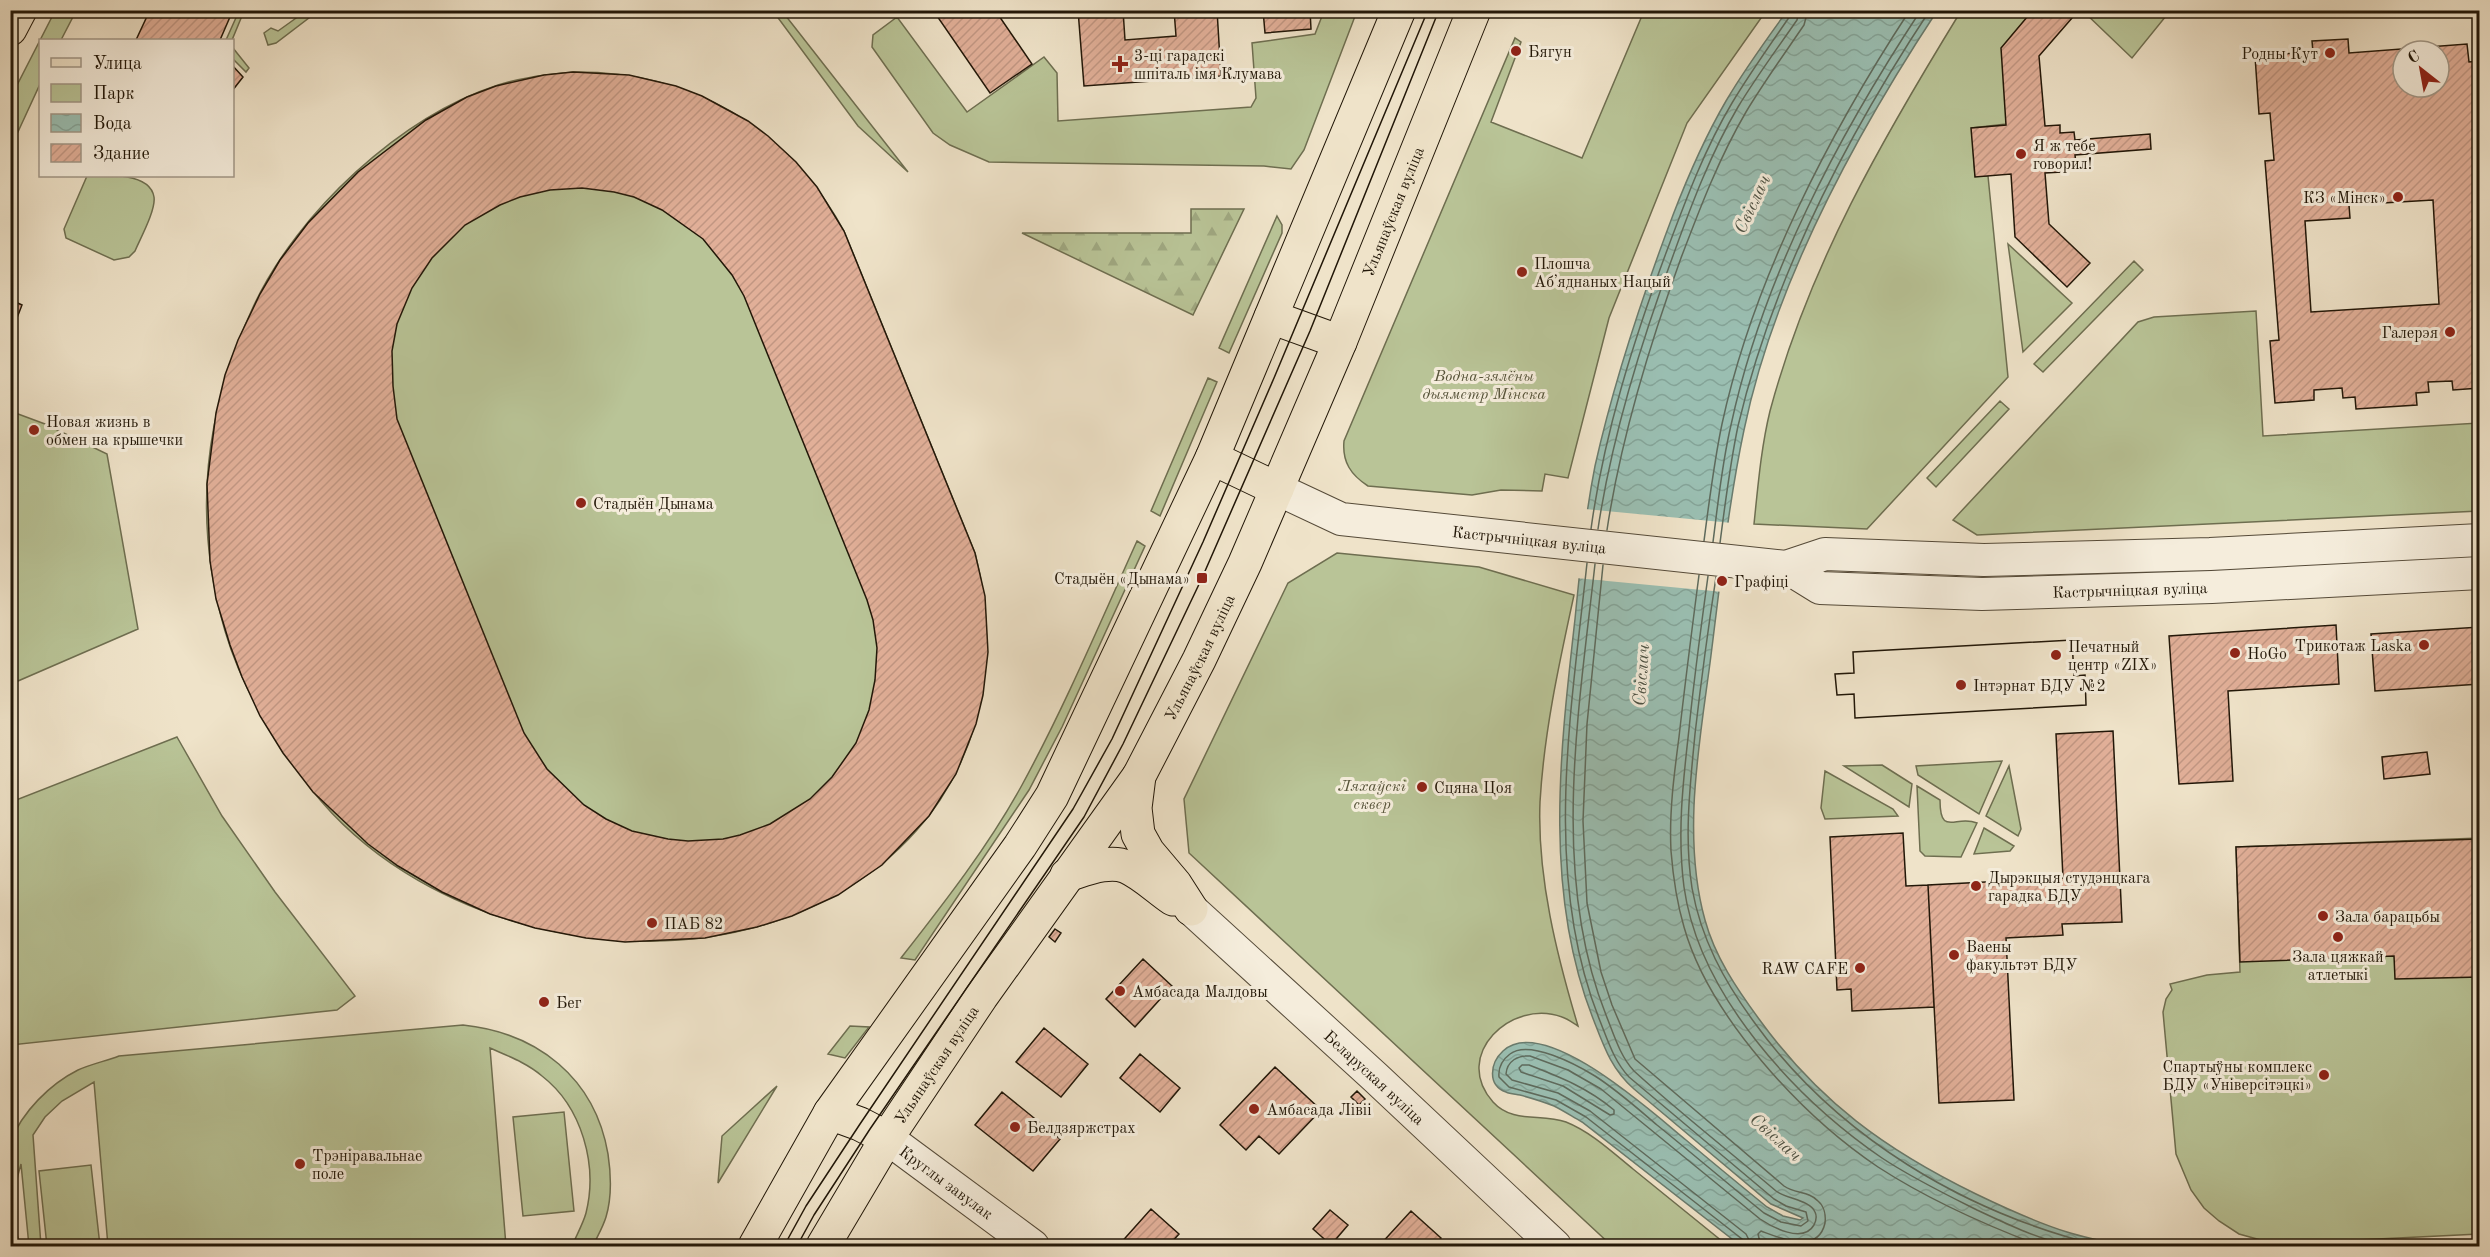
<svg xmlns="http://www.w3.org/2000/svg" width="2490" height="1257" font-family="'Old Standard TT',serif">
<defs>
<pattern id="forest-firs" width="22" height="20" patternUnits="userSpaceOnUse" patternTransform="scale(1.5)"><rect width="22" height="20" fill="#b9c497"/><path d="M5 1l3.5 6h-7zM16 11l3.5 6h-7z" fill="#9fa881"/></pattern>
<pattern id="water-waves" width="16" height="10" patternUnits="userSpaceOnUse" patternTransform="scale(1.5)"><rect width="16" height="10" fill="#9abeb1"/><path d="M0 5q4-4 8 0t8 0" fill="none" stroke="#84a397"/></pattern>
<pattern id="building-hatch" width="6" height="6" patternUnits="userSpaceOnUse" patternTransform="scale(1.5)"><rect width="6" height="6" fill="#e1af98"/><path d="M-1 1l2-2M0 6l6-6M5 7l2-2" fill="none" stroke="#c19682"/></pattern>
</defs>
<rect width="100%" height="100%" fill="#efe3c9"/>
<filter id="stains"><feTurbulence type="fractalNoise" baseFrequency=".00333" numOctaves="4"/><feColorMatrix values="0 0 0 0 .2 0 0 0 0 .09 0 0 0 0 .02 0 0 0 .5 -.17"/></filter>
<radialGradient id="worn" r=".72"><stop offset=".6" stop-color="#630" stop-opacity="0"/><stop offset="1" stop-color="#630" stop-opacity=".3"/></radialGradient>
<path fill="#b9c497" stroke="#6e6e50" stroke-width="1.5" d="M 55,11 L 76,11 L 61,40 L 40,40 L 40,84 L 11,147 L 11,97 Z
M 239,11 L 244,11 L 232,40 L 226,40 Z
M 306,11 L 318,11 L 276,43 L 268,45 L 264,33 L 271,28 L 278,31 Z
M 773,11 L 782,11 L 908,172 L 858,126 Z
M 1324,11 L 1357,11 L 1304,150 L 1291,169 L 1264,166 L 989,162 L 950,145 L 933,133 L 872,47 L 873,35 L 897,17 L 967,112 L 1044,57 L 1057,73 L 1058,121 L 1251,107 L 1256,98 L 1252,43 L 1315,34 Z
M 1644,11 L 1766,11 L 1687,123 L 1609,318 L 1568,478 L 1545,474 L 1542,491 L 1501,490 L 1472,495 L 1368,486 C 1351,475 1342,462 1344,441 L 1515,38 L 1521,42 L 1491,122 L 1582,158 Z
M 1961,11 L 2033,11 L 2006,124 L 1972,128 L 1975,176 L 1988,176 L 2008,377 L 1867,529 L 1754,524 C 1758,486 1761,448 1770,411 C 1809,265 1883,138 1961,11 Z
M 2083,11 L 2166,11 L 2166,16 L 2132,58 Z
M 233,48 L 249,68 L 246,72 L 233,59 Z
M 573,72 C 692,71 786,126 844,231 L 975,553 C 997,638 989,725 940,800 C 899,861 841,899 773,922 C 618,973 414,920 312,790 C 302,777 294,763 285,750 C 258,713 238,675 225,631 C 192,517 204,412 254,305 C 298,212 400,117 498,85 C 522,77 547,75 573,72 Z
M 87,176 C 106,175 150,172 154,197 C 156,210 140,239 135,251 L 129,257 L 114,260 L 66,238 L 64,229 Z
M 1277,216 L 1282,225 L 1282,233 L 1229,353 L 1219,348 Z
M 2008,244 L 2072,303 L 2023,352 Z
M 2134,261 L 2143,270 L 2043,372 L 2034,364 Z
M 2256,311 L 2263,436 L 2479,423 L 2479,511 L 1977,535 L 1953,520 L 2138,322 L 2154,317 Z
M 1208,378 L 1217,382 L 1160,516 L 1151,511 Z
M 2000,401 L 2009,409 L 1936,487 L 1927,478 Z
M 10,411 L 45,424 L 107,454 L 138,629 L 11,684 Z
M 1137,541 L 1145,546 L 1062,727 L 1029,790 L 915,960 L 901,958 C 944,903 988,847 1022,785 C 1065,706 1100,623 1137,541 Z
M 1337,553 L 1479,567 L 1574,595 C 1559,664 1544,732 1540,802 C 1537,877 1557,956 1578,1026 C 1573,1023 1568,1019 1562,1017 C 1512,998 1451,1055 1493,1102 C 1513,1124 1541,1113 1566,1122 C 1591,1132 1612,1152 1633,1169 C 1665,1195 1697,1221 1728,1246 L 1612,1246 L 1189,853 L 1184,799 L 1288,583 Z
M 177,737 L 222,816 L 275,892 L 355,996 L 337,1010 L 11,1045 L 11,802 Z
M 2002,761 L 1979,814 L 1918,775 L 1916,766 Z
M 1882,765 L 1912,784 L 1909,807 L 1844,766 Z
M 2009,766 L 2021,829 L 2018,836 L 1986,816 Z
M 1825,771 L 1893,809 L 1898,816 L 1825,819 L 1821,808 Z
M 1917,786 L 1940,800 C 1940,838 1956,814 1977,823 L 1961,857 L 1925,856 L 1920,851 Z
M 1984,828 L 2014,846 L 2010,851 L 1974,854 Z
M 2479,838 L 2479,1234 L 2275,1244 L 2239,1234 L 2219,1221 L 2204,1208 L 2191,1190 L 2176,1154 L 2163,1012 L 2166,999 L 2172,990 L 2170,984 L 2207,975 L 2240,972 L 2236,847 Z
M 463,1025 C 538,1033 595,1078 608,1154 C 611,1174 612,1197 606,1217 C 603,1227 597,1237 593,1246 L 572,1246 C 576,1236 583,1224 586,1213 C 598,1165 582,1107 542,1076 C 527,1063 508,1056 490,1048 L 506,1246 L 108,1246 L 94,1082 L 62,1101 L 45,1117 L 33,1135 L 41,1246 L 29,1246 L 21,1164 C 13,1190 10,1221 21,1246 L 11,1246 L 11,1141 C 22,1112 50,1084 78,1070 C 91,1064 106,1061 119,1056 Z
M 850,1026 L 869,1027 L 845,1058 L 828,1054 Z
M 777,1086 L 718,1183 L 722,1136 Z
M 564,1112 L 574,1211 L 523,1216 L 513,1117 Z
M 91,1165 L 100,1246 L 47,1246 L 39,1171 Z"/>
<path fill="url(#forest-firs)" stroke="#6e6e50" stroke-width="1.5" d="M 1191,209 L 1244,209 L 1193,315 L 1022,233 L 1191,233 Z"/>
<path fill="url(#water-waves)" stroke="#6a7b6d" stroke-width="1.5" d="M 1787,11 L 1937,11 C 1856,134 1774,284 1744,430 C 1728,506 1720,585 1710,663 C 1699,746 1682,837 1705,920 C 1715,957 1737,989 1759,1019 C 1819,1102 1886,1150 1976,1194 C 2005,1208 2035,1222 2067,1232 C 2086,1238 2106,1242 2126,1246 L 1741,1246 L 1582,1122 C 1573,1117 1564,1111 1554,1106 C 1544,1102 1531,1098 1520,1095 C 1515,1094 1510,1094 1506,1092 C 1487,1085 1490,1063 1503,1051 C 1544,1013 1654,1114 1686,1140 C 1713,1163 1740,1185 1767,1207 L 1783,1216 L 1800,1220 L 1803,1218 L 1771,1204 L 1634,1089 C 1612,1070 1604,1047 1594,1021 C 1543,894 1560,752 1575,619 C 1580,568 1585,517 1595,466 C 1614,381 1642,297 1673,215 C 1688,176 1705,137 1726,101 C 1744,70 1766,40 1787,11 Z"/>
<path fill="#efe3c9" d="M 1585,509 L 1732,523 L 1723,592 L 1576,578 Z"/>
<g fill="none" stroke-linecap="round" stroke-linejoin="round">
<path stroke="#5e6a5c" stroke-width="1.5" d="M 1591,529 C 1604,434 1633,342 1666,253 C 1685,202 1704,150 1732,103 C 1750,73 1770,45 1790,16 L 1791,10
M 1598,529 C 1612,435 1641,342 1674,253 C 1692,203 1711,153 1738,107 C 1756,77 1777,49 1797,20 L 1799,10
M 1607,530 C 1621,437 1649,346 1681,258 C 1700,208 1719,158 1746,112 C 1764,82 1785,53 1804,25 L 1808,10
M 1704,541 C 1709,502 1714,462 1722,424 C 1753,280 1830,132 1910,10
M 1713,542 C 1718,503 1722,463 1731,425 C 1763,277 1838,136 1921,10
M 1720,543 C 1725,504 1730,464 1738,426 C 1773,277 1846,137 1930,10
M 1587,563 C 1571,713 1542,877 1600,1021 C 1608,1041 1614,1061 1629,1077 L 1774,1199 L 1786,1206 L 1806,1212 L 1808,1221 L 1801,1226 L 1781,1222 L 1764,1213 C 1728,1184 1693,1154 1657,1125 C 1637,1108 1617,1090 1595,1076 C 1577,1065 1529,1039 1510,1054 C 1502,1060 1498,1067 1499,1077 L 1509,1087 L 1556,1100 L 1586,1117 L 1742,1239 L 1744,1246
M 1595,564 C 1579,709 1550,875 1606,1015 C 1614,1035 1620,1056 1634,1071 C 1680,1113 1729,1151 1776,1191 C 1787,1199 1810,1200 1815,1212 C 1817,1216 1816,1221 1814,1225 C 1803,1244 1772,1227 1760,1219 L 1601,1089 L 1568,1070 L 1530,1056 C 1518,1055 1507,1061 1506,1074 L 1512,1080 L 1558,1093 L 1590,1111 L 1746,1234 L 1752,1246
M 1603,565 L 1587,724 L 1583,821 L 1587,903 L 1601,972 L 1612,1005 L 1635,1059 L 1784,1186 C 1795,1194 1809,1191 1818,1201 C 1824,1206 1826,1215 1825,1223 C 1818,1255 1780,1238 1761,1231 L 1758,1234 L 1761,1246
M 1699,575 C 1692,629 1685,683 1679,737 C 1674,775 1669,813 1671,851 C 1673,876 1677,903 1684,927 C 1709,1016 1802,1116 1878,1167 C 1929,1200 1985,1225 2041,1246
M 1708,576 C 1701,627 1694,678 1689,729 C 1683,782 1677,833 1684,887 C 1699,995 1795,1098 1882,1158 C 1912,1178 1945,1194 1977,1210 C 2007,1224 2038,1239 2070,1246
M 1716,577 C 1708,629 1701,682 1695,734 C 1690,786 1684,837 1692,888 C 1701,939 1724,981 1754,1022 C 1837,1137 1965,1213 2101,1246
M 1522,1065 L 1529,1065 C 1560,1077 1588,1088 1614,1110 L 1614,1114 L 1610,1115 L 1563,1086 L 1521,1072 L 1519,1068 Z"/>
</g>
<path fill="url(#building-hatch)" stroke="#221708" stroke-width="1.5" fill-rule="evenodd" d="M 150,10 L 233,10 L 220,40 L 136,40 Z
M 946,10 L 995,10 L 1032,64 L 990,93 L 937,16 Z
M 1078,10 L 1123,10 L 1125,40 L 1176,36 L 1174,10 L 1217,10 L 1221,76 L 1084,86 Z
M 1263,10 L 1310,10 L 1311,29 L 1265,33 Z
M 2033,10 L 2079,10 L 2039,56 L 2045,126 L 2060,125 L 2060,133 L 2074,132 L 2075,140 L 2150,134 L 2151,149 L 2075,155 L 2076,163 L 2060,164 L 2061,172 L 2045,173 L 2049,224 L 2090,263 L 2067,287 L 2015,237 L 2011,174 L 1975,177 L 1971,128 L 2006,125 L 2001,48 Z
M 2348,39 L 2349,53 L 2467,44 L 2469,62 L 2480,61 L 2480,388 L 2453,390 L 2452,381 L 2428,382 L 2429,392 L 2416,393 L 2417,405 L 2356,409 L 2355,397 L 2343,398 L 2342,388 L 2314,390 L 2314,400 L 2275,403 L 2270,341 L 2279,340 L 2265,161 L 2274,160 L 2270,113 L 2259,114 L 2255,56 L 2313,52 L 2312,41 ZM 2403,51 L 2439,51 L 2439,87 L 2403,87 ZM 2433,200 L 2439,304 L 2311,312 L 2305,221 L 2350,218 L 2349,205 Z
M 232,65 L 243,77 L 232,91 Z
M 573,72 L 629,75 L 676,86 L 702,96 L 748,121 L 768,136 L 796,162 L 817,187 L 844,231 L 975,553 L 985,596 L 988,652 L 983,695 L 976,724 L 956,774 L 929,816 L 882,865 L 838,895 L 792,916 L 757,927 L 705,938 L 625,942 L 586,938 L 535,928 L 490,914 L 442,892 L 398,866 L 368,844 L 313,792 L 283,753 L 260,716 L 242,677 L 230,645 L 216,599 L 210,561 L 207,484 L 216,413 L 225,375 L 238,340 L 260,294 L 280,260 L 308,223 L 358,172 L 426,120 L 467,97 L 496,86 L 544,75 ZM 582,188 L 614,192 L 634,197 L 662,210 L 703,239 L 732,275 L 744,296 L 867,600 L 873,620 L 877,648 L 875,680 L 869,710 L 856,743 L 832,777 L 810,799 L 770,824 L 740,835 L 723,839 L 688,841 L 668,839 L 632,831 L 606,819 L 584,805 L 547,769 L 524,733 L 397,419 L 393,386 L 392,351 L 397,324 L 412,288 L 432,258 L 465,225 L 500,205 L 520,197 L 550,190 Z
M 11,300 L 22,305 L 10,336 L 10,302 Z
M 2336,625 L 2339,684 L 2228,691 L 2233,781 L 2179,784 L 2169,636 Z
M 2480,627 L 2480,684 L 2375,691 L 2371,634 Z
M 2072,640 L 2074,676 L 2085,675 L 2086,705 L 1855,718 L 1854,694 L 1837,695 L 1835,674 L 1854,673 L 1853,652 Z
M 2072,640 L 2074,676 L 2085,675 L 2086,705 L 1855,718 L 1854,694 L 1837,695 L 1835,674 L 1854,673 L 1853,652 Z
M 2113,731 L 2122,922 L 2062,924 L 2063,935 L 2006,938 L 2014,1100 L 1939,1103 L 1928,885 L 2063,878 L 2056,734 Z
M 2427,752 L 2430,774 L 2384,779 L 2382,757 Z
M 1903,833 L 1906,886 L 1928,885 L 1934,1007 L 1852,1011 L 1851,989 L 1837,990 L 1830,837 Z
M 2480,839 L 2480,977 L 2395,979 L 2394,956 L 2240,962 L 2236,847 Z
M 1055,929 L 1061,933 L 1055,942 L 1049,937 Z
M 1143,959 L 1172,986 L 1135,1027 L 1106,999 Z
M 1044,1028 L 1088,1064 L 1061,1097 L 1016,1062 Z
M 1140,1054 L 1180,1088 L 1160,1112 L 1120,1078 Z
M 1275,1067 L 1321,1110 L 1279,1154 L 1259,1136 L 1246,1150 L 1220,1125 Z
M 1357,1091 L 1365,1099 L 1359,1105 L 1351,1097 Z
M 1002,1092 L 1060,1139 L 1033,1171 L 975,1125 Z
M 1151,1209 L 1179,1234 L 1168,1246 L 1118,1246 Z
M 1330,1210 L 1348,1225 L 1331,1245 L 1313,1229 Z
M 1411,1211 L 1441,1238 L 1434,1246 L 1379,1246 Z"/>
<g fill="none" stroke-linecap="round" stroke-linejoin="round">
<g stroke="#554a38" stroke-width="34">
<g id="minor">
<path id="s1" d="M 1277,489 L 1341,519 L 1786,567 L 1825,554 L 1984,560 L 2210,554 L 2480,540"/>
<path id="s2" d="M 1786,567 L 1820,588 L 1982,594 L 2212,587 L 2480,573"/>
<path id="s3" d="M 1191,909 L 1375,1077 L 1555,1246"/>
<path id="s4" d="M 887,1138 L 1033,1246"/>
</g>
</g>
<g stroke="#221708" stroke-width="35">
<g id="major">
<path d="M 10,29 L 20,10"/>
<path d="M 1271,317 L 1340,342"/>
<path d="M 1212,458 L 1277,489"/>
<path d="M 1139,776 L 1135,808 L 1138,834 L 1148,852 L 1175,884 L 1191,909"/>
<path d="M 1067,875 C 1084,870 1109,859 1127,867 C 1143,874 1158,889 1173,899"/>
<path d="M 830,1113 L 860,1124 L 887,1138"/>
<path d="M 755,1246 L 830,1113 L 1020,846 L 1052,796 L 1212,458 L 1399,10"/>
<path id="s5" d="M 823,1246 L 887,1138 L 981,997 L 1139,776 L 1199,660 L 1245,563 L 1340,342 L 1474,10"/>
</g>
</g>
<use href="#minor" stroke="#f5eddc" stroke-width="32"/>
<use href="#major" stroke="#efe3c9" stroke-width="33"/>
<path stroke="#221708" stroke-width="1.5" d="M 784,1246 L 806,1206 L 860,1124 L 1073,809 L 1112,739 L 1203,542 L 1274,378 L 1428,10
M 797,1246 L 814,1215 L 870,1129 L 1084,817 L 1123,744 L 1202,578 L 1310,331 L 1439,10"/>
</g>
<g fill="#8f2418" stroke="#f5eddc" stroke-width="2">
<circle cx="1516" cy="51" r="6"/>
<circle cx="2330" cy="53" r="6"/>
<path d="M1117 55h6v6h6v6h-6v6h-6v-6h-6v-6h6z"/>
<circle cx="2021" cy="154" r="6"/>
<circle cx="2398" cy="197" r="6"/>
<circle cx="1522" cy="272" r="6"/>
<circle cx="2450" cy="332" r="6"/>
<circle cx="34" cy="430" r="6"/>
<circle cx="581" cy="503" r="6"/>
<rect x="1196" y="572" width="12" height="12" rx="3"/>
<circle cx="1722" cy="581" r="6"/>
<circle cx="2424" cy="645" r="6"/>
<circle cx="2235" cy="653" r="6"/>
<circle cx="2056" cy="655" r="6"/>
<circle cx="1961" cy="685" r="6"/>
<circle cx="1422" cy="787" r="6"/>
<circle cx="1976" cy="886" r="6"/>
<circle cx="2323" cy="916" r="6"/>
<circle cx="652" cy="923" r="6"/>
<circle cx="2338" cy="937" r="6"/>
<circle cx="1954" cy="955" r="6"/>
<circle cx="1860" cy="968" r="6"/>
<circle cx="1120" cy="991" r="6"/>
<circle cx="544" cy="1002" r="6"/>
<circle cx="2324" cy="1075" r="6"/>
<circle cx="1254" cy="1109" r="6"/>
<circle cx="1015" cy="1127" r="6"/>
<circle cx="300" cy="1164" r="6"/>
</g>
<g text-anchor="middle" stroke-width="6" stroke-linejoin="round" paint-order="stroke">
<g font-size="16" fill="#221708" stroke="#f5eddc" text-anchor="start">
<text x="1528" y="57">Бягун</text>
<text x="2318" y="59" text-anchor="end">Родны Кут</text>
<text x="1134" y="61">3-ці гарадскі<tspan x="1134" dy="18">шпіталь імя Клумава</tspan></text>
<text x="2033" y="151">Я ж тебе<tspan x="2033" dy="18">говорил!</tspan></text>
<text x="2386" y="203" text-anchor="end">КЗ «Мінск»</text>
<text x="1534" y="269">Плошча<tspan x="1534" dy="18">Абʼяднаных Нацый</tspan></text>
<text x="2438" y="338" text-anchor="end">Галерэя</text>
<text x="46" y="427">Новая жизнь в<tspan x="46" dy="18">обмен на крышечки</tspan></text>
<text x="593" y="509">Стадыён Дынама</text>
<text x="1190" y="584" text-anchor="end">Стадыён «Дынама»</text>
<text x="1734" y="587">Графіці</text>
<text x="2412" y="651" text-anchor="end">Трикотаж Laska</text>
<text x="2068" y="652">Печатный<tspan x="2068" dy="18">центр «ZIX»</tspan></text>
<text x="2247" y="659">HoGo</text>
<text x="1973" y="691">Інтэрнат БДУ №2</text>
<text x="1434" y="793">Сцяна Цоя</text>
<text x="1988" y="883">Дырэкцыя студэнцкага<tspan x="1988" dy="18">гарадка БДУ</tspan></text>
<text x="2335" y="922">Зала барацьбы</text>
<text x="664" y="929">ПАБ 82</text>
<text x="1966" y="952">Ваены<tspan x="1966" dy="18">факультэт БДУ</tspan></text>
<text x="2338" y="962" text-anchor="middle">Зала цяжкай<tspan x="2338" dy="18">атлетыкі</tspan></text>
<text x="1848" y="974" text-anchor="end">RAW CAFE</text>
<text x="1132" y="997">Амбасада Малдовы</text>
<text x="556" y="1008">Бег</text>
<text x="2312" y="1072" text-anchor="end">Спартыўны комплекс<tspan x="2312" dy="18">БДУ «Універсітэцкі»</tspan></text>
<text x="1266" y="1115">Амбасада Лівіі</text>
<text x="1027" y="1133">Белдзяржстрах</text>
<text x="312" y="1161">Трэніравальнае<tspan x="312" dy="18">поле</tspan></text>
</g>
<g font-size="16" fill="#221708" stroke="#f5eddc">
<text dy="6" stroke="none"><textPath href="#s5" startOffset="1186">Ульянаўская вуліца</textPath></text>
<text dy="6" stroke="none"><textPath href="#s1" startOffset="260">Кастрычніцкая вуліца</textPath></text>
<text dy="6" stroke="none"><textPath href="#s2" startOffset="350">Кастрычніцкая вуліца</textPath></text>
<text dy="6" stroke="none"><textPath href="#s5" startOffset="700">Ульянаўская вуліца</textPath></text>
<text dy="6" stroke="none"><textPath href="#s5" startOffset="214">Ульянаўская вуліца</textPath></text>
<text dy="6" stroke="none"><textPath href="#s3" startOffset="249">Беларуская вуліца</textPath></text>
<text dy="6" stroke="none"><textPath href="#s4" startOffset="74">Круглы завулак</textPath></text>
</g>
<g font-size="16" font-style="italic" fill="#57543a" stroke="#f5eddc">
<text x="1484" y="381">Водна-зялёны<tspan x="1484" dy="18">дыяметр Мінска</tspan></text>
<text x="1372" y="791">Ляхаўскі<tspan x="1372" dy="18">сквер</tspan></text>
</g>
<g font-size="18" font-style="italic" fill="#4c5143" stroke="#f5eddc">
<text transform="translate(1752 204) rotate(-65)" y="6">Свіслач</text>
<text transform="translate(1641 675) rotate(-86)" y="6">Свіслач</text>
<text transform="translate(1776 1137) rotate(42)" y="6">Свіслач</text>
</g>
</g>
<rect width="2490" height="1257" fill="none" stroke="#efe3c9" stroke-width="36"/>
<rect x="12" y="12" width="2466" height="1233" fill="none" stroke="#221708" stroke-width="3"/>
<rect x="18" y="18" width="2454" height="1221" fill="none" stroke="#221708" stroke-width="1.5"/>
<rect x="39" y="39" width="195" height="138" fill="#f5eddc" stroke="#a19787" stroke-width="1.5"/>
<rect x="51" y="58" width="30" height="9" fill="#efe3c9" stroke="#a19787" stroke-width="1.5"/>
<text x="93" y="69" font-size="18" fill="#221708">Улица</text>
<rect x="51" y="84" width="30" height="18" fill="#b9c497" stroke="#a19787" stroke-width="1.5"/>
<text x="93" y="99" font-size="18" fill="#221708">Парк</text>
<rect x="51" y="114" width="30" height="18" fill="url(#water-waves)" stroke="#a19787" stroke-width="1.5"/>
<text x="93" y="129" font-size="18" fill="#221708">Вода</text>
<rect x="51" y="144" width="30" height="18" fill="url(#building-hatch)" stroke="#a19787" stroke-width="1.5"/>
<text x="93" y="159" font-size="18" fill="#221708">Здание</text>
<g transform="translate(2421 69) rotate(329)"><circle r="28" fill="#f5eddc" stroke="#a19787" stroke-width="1.5"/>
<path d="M0-4.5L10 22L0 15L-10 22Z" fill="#8f2418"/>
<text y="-9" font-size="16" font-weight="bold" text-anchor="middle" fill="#221708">С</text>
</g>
<rect width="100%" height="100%" filter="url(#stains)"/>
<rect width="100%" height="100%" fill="url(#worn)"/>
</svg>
